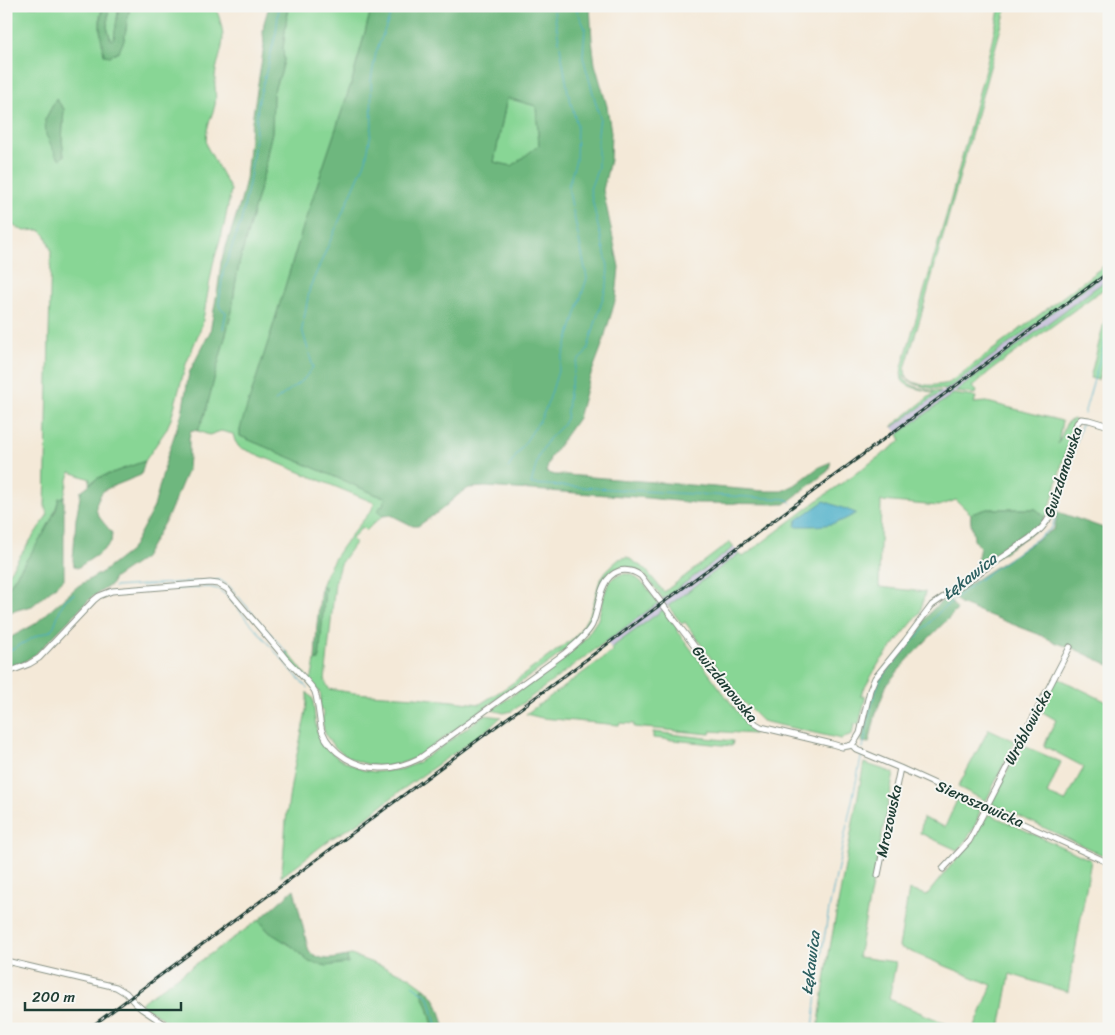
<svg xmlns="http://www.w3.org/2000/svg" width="1115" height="1035" font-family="Sriracha,sans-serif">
<rect width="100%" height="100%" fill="#f6f6f2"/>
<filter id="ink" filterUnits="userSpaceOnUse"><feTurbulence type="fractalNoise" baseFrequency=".02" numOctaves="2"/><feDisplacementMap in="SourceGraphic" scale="10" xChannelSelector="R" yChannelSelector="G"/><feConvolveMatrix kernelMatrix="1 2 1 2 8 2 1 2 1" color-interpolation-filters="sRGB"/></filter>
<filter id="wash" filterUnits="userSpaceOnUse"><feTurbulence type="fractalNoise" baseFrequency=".0096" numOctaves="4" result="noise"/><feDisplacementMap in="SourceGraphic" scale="20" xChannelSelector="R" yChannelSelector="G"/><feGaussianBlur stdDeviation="1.12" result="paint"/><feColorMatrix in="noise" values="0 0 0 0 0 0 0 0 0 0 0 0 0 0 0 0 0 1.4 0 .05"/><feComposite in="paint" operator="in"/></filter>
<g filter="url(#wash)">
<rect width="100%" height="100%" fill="#f4e9d8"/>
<path fill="#c6c0da" d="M 1109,270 L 1109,278 L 898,434 L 893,427 L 941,392 L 946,390 Z
M 734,547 L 739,554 L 611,648 L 606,641 Z"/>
<path fill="#88d695" stroke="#548a64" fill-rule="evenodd" d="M 6,6 L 103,6 L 100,16 L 100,32 L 118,52 L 124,40 L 130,6 L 213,6 C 218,11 219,17 221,24 C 227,46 217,57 215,77 C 214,87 217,96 215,105 C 211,120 204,130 207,147 L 231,190 L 224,226 L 213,264 L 202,325 L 186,364 L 171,419 L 166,430 L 145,461 L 98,478 L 89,484 L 90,479 L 70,472 L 64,497 L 59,498 C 50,533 24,560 6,591 L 6,577 L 48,514 L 45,508 L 51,250 L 46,236 L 40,230 L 24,231 L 6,222 ZM 56,99 L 64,109 L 62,140 L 64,156 L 45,120 Z
M 109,6 L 119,6 L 114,39 L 111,40 L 107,27 Z
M 288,6 L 372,6 L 352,81 L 304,224 L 270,336 L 240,430 L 240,436 L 377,495 L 386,497 L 383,505 L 377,510 L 383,516 L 375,522 L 366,531 L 362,527 L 352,539 L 355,543 L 340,564 L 335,582 L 325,681 L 329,689 L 354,693 L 415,697 L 480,704 L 507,687 L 575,637 L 584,624 L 592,609 L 599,583 L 606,571 L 619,559 L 627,557 L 645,569 L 664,592 L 730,542 L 734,547 L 663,599 C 652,584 639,560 616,569 C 597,577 599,598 593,615 C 590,623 585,631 579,637 C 562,655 536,672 515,686 C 483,709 451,733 419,756 C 410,760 400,765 389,766 C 366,768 335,756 325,733 C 323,729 323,723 322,718 L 324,715 L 323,712 C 316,705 323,701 320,693 C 318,689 311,686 308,682 C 299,674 292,663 284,654 L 287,651 L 309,679 L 311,678 L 313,672 L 315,660 L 319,660 L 325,587 L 321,586 C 332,556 351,535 371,511 L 375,503 L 239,447 L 235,441 L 233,434 L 221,431 L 209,435 L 198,431 L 206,410 L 232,311 L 235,286 L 239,264 L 265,169 L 268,149 L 272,132 L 273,94 L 277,81 L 281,73 L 284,60 L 283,49 Z
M 1000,6 L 1007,6 L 922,312 L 907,362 C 906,366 904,371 906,375 C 912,388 937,386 949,383 L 1109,262 L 1109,270 L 946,390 C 932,388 914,388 905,376 L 903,377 C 910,389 929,390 941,392 L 893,427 L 892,426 L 934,393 C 926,390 906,388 902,380 C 901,376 901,371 902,367 L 949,206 L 986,66 Z
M 507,98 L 536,106 L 539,146 L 512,166 L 494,162 Z
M 1109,278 L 1109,285 L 990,371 L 972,387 L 977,391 L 976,394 L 955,392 Z
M 1109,303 L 1109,344 L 1098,380 L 1090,378 Z
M 953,394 L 976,397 L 974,403 L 987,402 L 1062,421 L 1058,444 L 1067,422 L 1074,419 L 1076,421 L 1063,460 L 1049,511 L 1045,517 L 1036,509 L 987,509 L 971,514 L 956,500 L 939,506 L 881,501 L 879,587 L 925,592 L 920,613 L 879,663 L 860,696 L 865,695 L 865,700 L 859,724 L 854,724 L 852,735 L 841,739 L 762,721 L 740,699 L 685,622 L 682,624 L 668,606 L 739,554 L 743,557 L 821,498 L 901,441 L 898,434 Z
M 622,574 L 632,574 L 645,585 L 658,603 L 512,711 L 504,713 L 492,710 L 564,658 L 586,637 L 598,619 L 606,589 L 610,581 L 614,577 Z
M 664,609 L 678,628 L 676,629 L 754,734 L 711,731 L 710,734 L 634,727 L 634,724 L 620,723 L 619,725 L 542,718 L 526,714 L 613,651 L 611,648 Z
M 1056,677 L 1109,703 L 1109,858 L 991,803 L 1019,748 L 1024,746 L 1061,762 L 1047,794 L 1065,802 L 1084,767 L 1044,746 L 1056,720 L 1039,710 Z
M 307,692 L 313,699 L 315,719 L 317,731 L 330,751 L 338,758 L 363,770 L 376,772 L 402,769 L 417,763 L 444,745 L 484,715 L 501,717 L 488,729 L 403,789 L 360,822 L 332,838 L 281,877 C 285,853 284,829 288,805 C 291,783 295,762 300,741 C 303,724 308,709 307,692 Z
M 989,729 L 1015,741 L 986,801 L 958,787 Z
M 653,732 L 733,741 L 732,746 L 653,738 Z
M 864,763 L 894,773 L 858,957 L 896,962 L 889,999 L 958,1029 L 818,1029 L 829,953 Z
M 957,800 L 980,810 C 977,826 968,839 957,850 L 920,833 L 923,818 L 945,827 Z
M 989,814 L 1091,860 L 1068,992 L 1010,974 L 1000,1029 L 974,1029 L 992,985 L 899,947 L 909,890 L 927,895 L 946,871 L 966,849 L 975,838 L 982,822 Z
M 259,920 L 269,932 L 293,947 L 309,962 L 348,963 L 347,956 L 351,955 L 408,976 L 426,989 L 422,989 L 423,995 L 427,1004 L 434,1029 L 178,1029 L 141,1004 L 143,1001 Z"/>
<path fill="#6eb77e" stroke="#467a59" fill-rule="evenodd" d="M 103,6 L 109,6 L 107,27 L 111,40 L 114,38 L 119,6 L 130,6 L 124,40 L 119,52 L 110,56 L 104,55 C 101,38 98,23 103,6 Z
M 269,6 L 288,6 L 283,49 L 284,60 L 281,73 L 277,81 L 273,94 L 272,132 L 268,149 L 265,169 L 239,264 L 235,286 L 232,311 L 206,410 L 198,431 L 191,430 L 189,438 L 189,456 L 188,469 L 169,514 L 144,558 L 113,579 L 112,584 L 91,598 L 36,654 L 22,663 L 6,669 L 6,640 L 35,624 L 78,586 L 104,571 L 131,550 L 154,507 L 167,457 L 182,413 L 189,373 L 210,332 L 218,287 L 221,262 L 241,201 L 246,179 L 251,127 L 264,46 L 263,32 L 264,23 Z
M 372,6 L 590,6 L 592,40 L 595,64 L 607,106 L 611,132 L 610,160 L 603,190 L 619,267 L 616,298 L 601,348 L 587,385 L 578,418 L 550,458 L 546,472 L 555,475 L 567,475 L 764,491 L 782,491 L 795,485 L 819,467 L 831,462 L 828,471 L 785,504 L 695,503 L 638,497 L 486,487 L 469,488 L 458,495 L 441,510 L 418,526 L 413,526 L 391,515 L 383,516 L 377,510 L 383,505 L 385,497 L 377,495 L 240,436 L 240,430 L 242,422 L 270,336 L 304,224 L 352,81 ZM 507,98 L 536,106 L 539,145 L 512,166 L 494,162 Z
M 56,99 L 64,109 L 62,140 L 64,156 L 61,159 L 57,157 L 46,135 L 45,120 Z
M 145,461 L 141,475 L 104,490 C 88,510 99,516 112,533 L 111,543 L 100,553 L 77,568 L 74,566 L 73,560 L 76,519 L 81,491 L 98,478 Z
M 64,497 L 64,579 L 32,606 L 6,613 L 6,591 L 43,535 L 56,510 L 59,498 Z
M 987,509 L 1036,509 L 1045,517 L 1043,523 L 1038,529 L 995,558 L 978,571 L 973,570 L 977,561 L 980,547 L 974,540 C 974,530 969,522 971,514 Z
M 1058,512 L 1109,530 L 1109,665 L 1075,649 L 1057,643 L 1038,634 L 960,604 L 952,595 L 1054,529 Z
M 321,586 L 325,587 L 319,660 L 315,660 L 317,625 Z
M 949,599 L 957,610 L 912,655 L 887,684 L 876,713 L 869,743 L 861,742 L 870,701 L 876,681 L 901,652 L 932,610 L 942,601 Z
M 294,889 L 309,952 C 325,962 330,959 347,956 L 348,963 L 327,966 L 309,962 L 293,947 L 269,932 L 259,920 Z
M 422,989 L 426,989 C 438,999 441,1014 445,1029 L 434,1029 L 427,1004 L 423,995 Z"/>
<path fill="#49aec8" stroke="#34767e" d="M 824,501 L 856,513 C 835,527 819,526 795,526 L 797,520 Z"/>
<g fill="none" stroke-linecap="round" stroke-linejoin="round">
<path stroke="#49aec8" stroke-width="1" d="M 575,6 L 585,28 L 583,57 L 600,118 L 598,133 L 598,168 L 590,189 L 597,222 L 608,266 L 607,284 L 587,351 C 584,357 578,358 576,364 L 569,392 L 566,419 L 562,426 L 548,440 L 542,450 L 538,458 L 531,484 L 675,493 L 785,499 L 788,500 L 791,503
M 223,329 L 226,312 L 220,308 L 219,304 L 223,272 L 241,222 L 249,183 L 254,150 L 258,103 L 276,33 L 279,6
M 275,401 L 304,379 L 313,367 L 302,329 L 310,287 L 366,160 L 372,127 L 371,80 L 376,52 L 394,6
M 1084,414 L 1109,328
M 508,468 L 542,417 L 549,400 L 587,278 L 568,187 L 576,160 L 577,125 L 568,92 L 553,6
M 114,587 L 220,580 L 230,587 L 288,654
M 176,589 L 209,587 L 218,589 L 227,596 L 307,688
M 6,655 L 11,650 L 36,636 L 50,631 L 54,626 L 61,607 L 66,599 L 74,594
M 863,748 C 868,725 870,699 882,677 L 937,614 L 954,599 L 977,581 L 1052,528 L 1082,423
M 412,985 L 429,997 L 437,1029
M 813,1029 L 821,957 L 829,909 L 862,754"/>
</g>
</g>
<g filter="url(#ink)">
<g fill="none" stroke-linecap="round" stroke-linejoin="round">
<g stroke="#8a9386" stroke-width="7">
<path id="street" d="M 6,673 L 29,664 L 39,658 L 94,600 L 99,596 L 112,591 L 210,583 L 218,584 L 227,589 C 246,612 266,635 286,659 C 295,669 306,679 314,690 C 318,696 319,721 322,731 C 331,754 357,768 380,768 C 394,769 408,764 420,758 L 565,653 C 575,645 586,636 592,625 C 600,608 598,578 619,571 C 628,569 634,571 641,576 L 749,718 L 756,724 L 761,727 L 832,744 L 842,747 L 848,746 L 852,745 L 857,738 L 860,733 L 870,690 L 875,678 L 905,641 L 932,605 L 1030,538 C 1039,531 1046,525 1051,514 L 1077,423 L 1081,419 L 1089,420 L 1109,426
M 852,745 L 857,750 L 900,768 L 1109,863
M 943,869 L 969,841 L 1070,647
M 878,875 L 900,768
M 6,961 L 116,987 L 126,993 L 135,1003 L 142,1009 L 172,1029"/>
</g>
<use href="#street" stroke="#fff" stroke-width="5"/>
<g stroke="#1f3d34" stroke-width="3">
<path id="rail" d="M 88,1029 L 1109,272"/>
</g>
<use href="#rail" stroke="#f6f6f2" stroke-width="1" stroke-dasharray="4" stroke-linecap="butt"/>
</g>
</g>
<g text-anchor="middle" stroke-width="4" stroke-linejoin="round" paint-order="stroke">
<g font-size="15" fill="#1f3d34" stroke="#f6f6f2">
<text transform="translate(1063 472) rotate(-72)" y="5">Gwizdanowska</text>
<text transform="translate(725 684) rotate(51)" y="5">Gwizdanowska</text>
<text transform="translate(1028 727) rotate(-62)" y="5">Wróblowicka</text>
<text transform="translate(980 804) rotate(24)" y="5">Sieroszowicka</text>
<text transform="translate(889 821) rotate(-78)" y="5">Mrozowska</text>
</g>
<g font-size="16" font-style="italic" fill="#2c5f60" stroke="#f6f6f2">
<text transform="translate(969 576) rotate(-38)" y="6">Łękawica</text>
<text transform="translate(810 963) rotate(-83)" y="6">Łękawica</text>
</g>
</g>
<rect width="1115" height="1035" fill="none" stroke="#f6f6f2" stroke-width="25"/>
<path d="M25 1002v8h156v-8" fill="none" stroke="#1f3d34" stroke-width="2.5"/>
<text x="32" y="1002" font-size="15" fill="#1f3d34" stroke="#f6f6f2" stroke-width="4" paint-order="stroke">200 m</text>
</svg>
